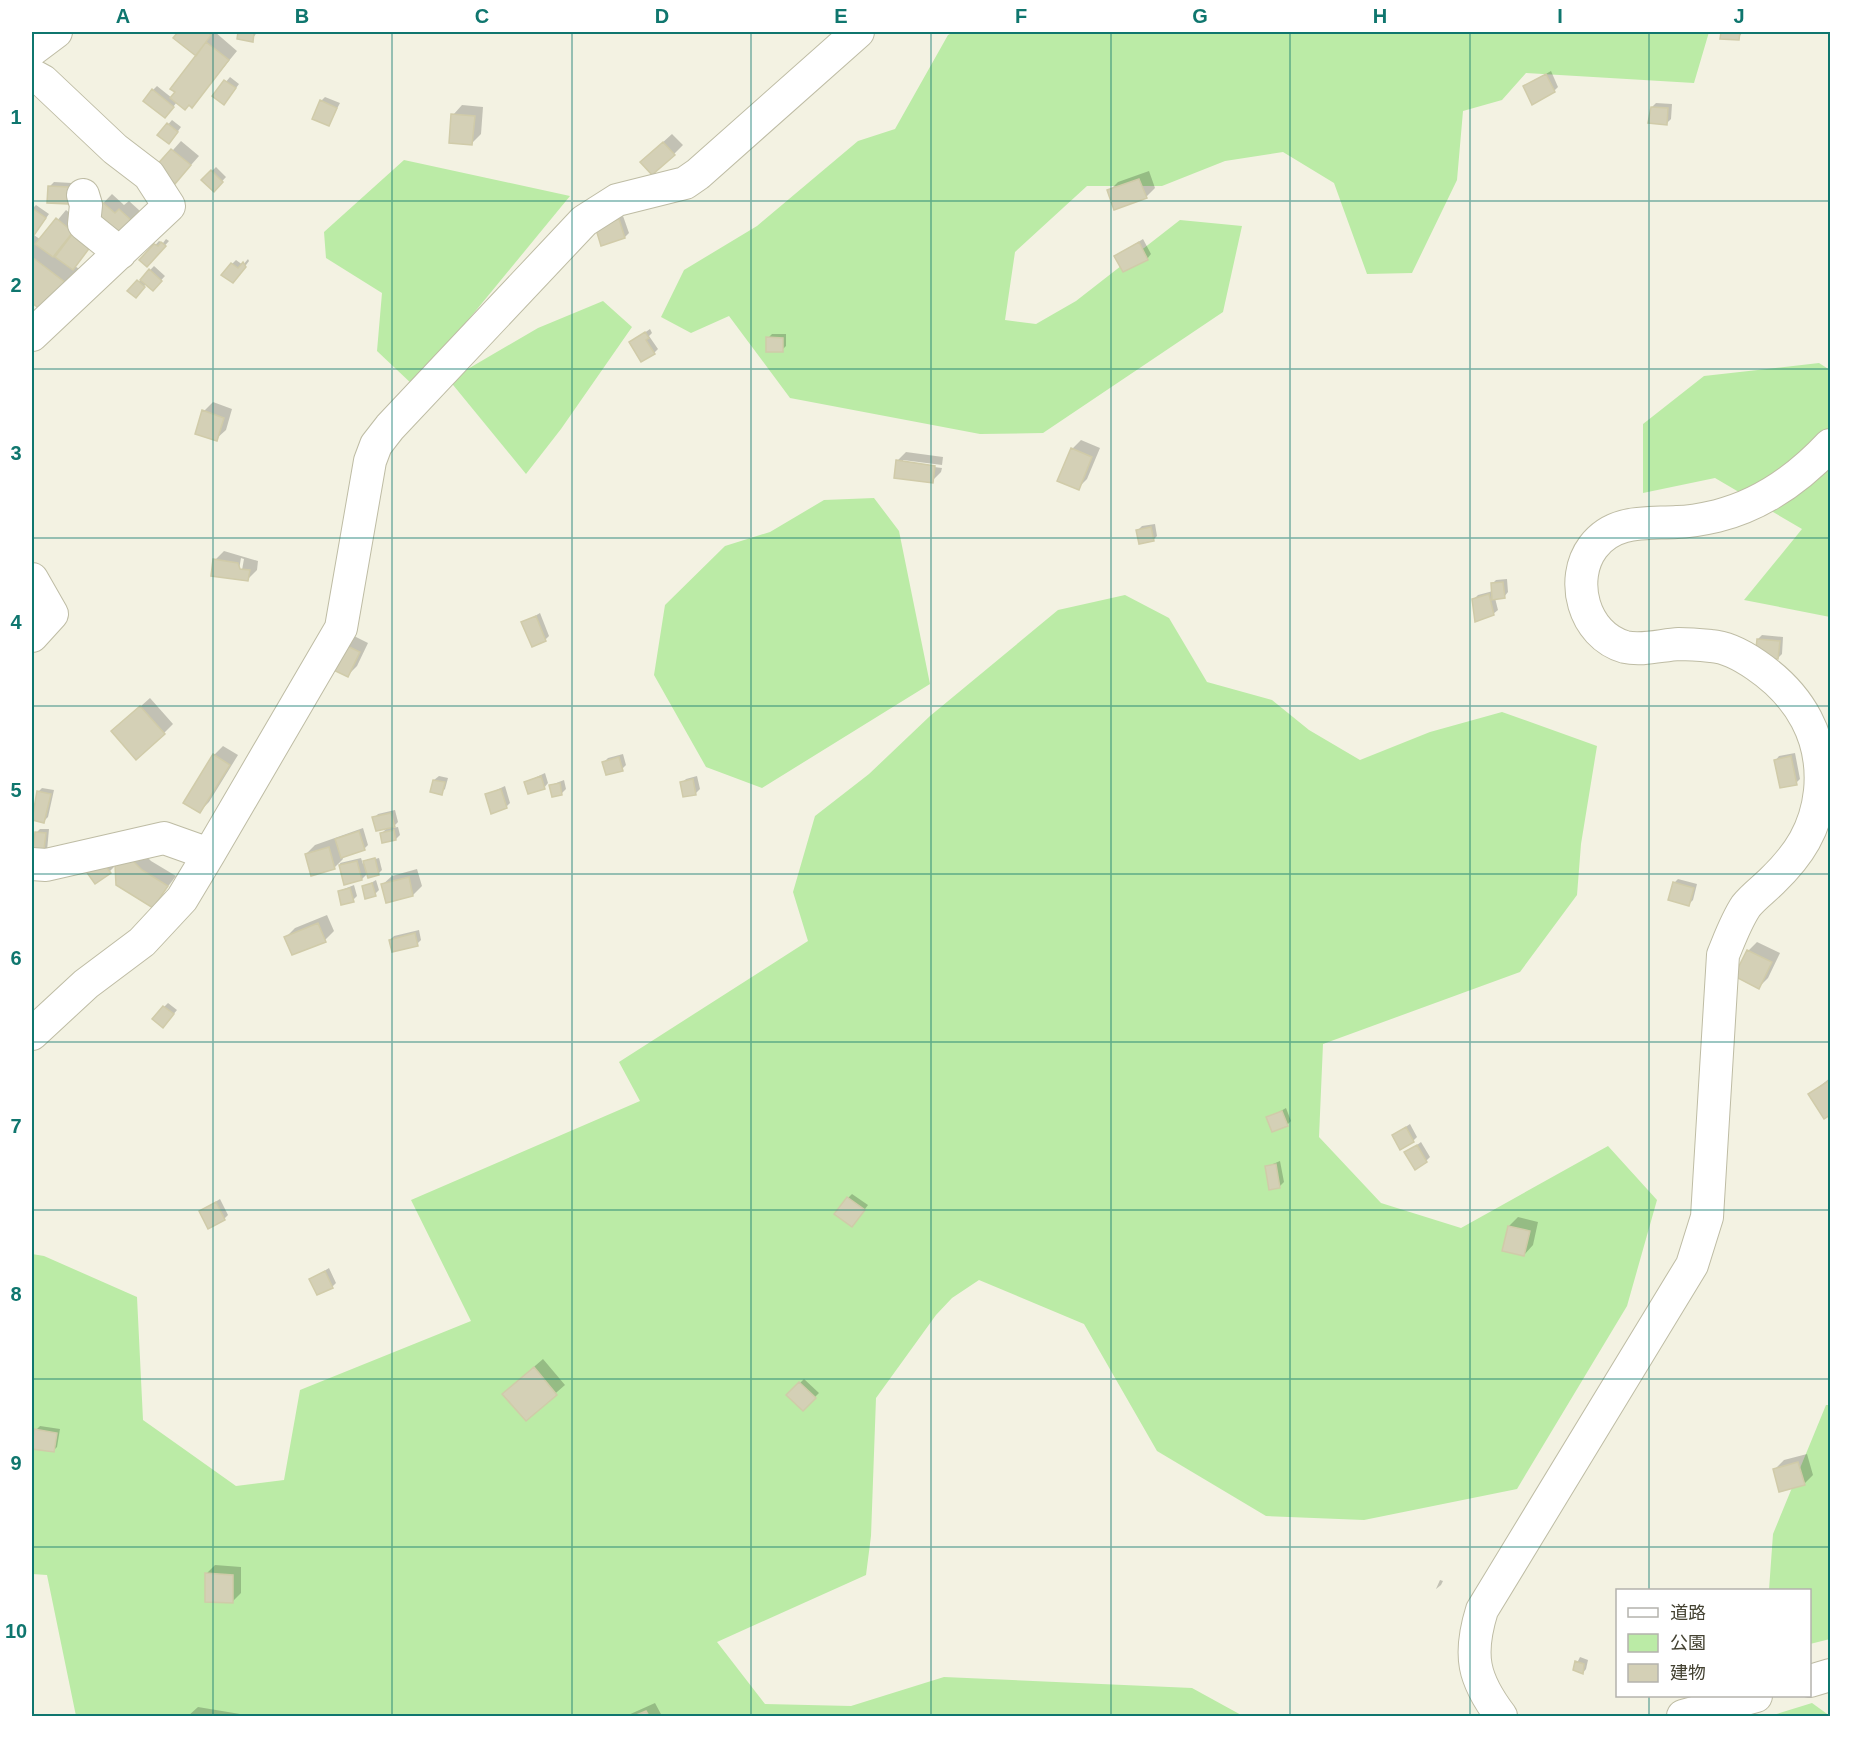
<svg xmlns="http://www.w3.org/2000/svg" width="1862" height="1748" font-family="Helvetica,'Noto Sans JP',sans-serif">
<rect width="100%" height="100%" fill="#f3f2e2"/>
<path fill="#bbeba6" d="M 954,32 L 1709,32 L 1694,83 L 1526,73 L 1502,100 L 1463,111 L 1457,180 L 1412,273 L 1367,274 L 1334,183 L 1283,152 L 1225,161 L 1162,186 L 1087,186 L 1015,252 L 1005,320 L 1036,324 L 1076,301 L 1180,220 L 1242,226 L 1223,312 L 1043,433 L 980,434 L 790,398 L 729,316 L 691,333 L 661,317 L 684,270 L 757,226 L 858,141 L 895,129 L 948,35 Z
M 404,160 L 570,196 L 414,386 L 377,351 L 382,293 L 326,258 L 324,232 Z
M 603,301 L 632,327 L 561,429 L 526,474 L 449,380 L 538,328 Z
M 1819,363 L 1830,370 L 1830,617 L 1744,600 L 1802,529 L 1715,478 L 1643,493 L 1643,424 L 1704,376 Z
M 874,498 L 899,531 L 930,684 L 762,788 L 706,767 L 654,675 L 665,605 L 725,546 L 770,532 L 824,500 Z
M 1125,595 L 1169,618 L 1207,682 L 1272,700 L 1309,730 L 1360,760 L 1430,732 L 1502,712 L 1597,746 L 1581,844 L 1577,895 L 1520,972 L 1323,1044 L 1319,1137 L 1381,1203 L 1461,1228 L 1608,1146 L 1657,1200 L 1627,1306 L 1517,1489 L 1364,1520 L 1266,1516 L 1157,1451 L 1084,1324 L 979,1280 L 952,1298 L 936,1315 L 876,1398 L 871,1536 L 866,1575 L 717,1642 L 765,1704 L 851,1706 L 944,1677 L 1192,1688 L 1243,1716 L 76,1716 L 47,1575 L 32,1574 L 32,1254 L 44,1256 L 137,1297 L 143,1420 L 236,1486 L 284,1480 L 300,1390 L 471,1321 L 411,1200 L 640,1101 L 619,1062 L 808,941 L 793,892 L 815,816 L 869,774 L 930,716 L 1058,610 Z
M 1826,1405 L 1830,1405 L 1830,1639 L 1810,1644 L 1810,1590 L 1769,1590 L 1773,1534 Z
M 1812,1703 L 1830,1716 L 1770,1716 Z"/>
<path fill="#0003" fill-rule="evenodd" d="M 180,32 L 215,32 L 237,51 L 192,106 L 177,102 L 169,112 L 153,90 L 157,86 L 172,98 L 198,56 L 175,38 Z
M 240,32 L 257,32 L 252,40 L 239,38 Z
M 1723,32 L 1743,32 L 1738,38 L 1722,37 Z
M 1551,71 L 1558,87 L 1554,91 L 1525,86 Z
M 230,77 L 239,84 L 228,99 L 214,96 Z
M 325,97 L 340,103 L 329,124 L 321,101 Z
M 1656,103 L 1672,104 L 1671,119 L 1667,123 L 1652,107 Z
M 462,105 L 483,107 L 481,134 L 471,144 L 453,115 Z
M 172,120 L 181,127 L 173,138 L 159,135 Z
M 672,134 L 683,145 L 674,154 L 651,153 Z
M 181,141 L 199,156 L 184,173 L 158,167 Z
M 216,167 L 226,177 L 214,190 L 203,180 Z
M 1149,171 L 1155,188 L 1146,197 L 1109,191 L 1118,182 Z
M 54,182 L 72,183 L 71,199 L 67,203 L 49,187 Z
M 112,194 L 124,205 L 129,201 L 140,211 L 126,228 L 92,215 Z
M 36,205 L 49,214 L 34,235 L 41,240 L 66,210 L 81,222 L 72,236 L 99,236 L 75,266 L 79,269 L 58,296 L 35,304 L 32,308 L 32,209 ZM 66,242 L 59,254 L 56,252 Z
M 623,216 L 629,233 L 625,237 L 601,223 Z
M 166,239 L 169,241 L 147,265 L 141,260 L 159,241 L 163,243 Z
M 1143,239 L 1151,254 L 1147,259 L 1116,256 Z
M 248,259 L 249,261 L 237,277 L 232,264 L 236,260 L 243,265 Z
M 154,266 L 165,276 L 153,289 L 147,283 L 135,296 L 130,291 Z
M 650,329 L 652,333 L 649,336 L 658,349 L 654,353 L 631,342 Z
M 772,334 L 786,334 L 786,346 L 782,350 L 768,338 Z
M 213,402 L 232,409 L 226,430 L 216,439 L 204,411 Z
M 1081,440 L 1100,448 L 1087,479 L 1078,488 L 1072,449 Z
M 906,452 L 943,457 L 942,465 L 903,460 L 903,463 L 942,468 L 941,472 L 932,481 L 897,461 Z
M 1155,524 L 1157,536 L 1153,540 L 1138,530 L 1142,526 Z
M 224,551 L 258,561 L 257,570 L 248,579 L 215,560 ZM 241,558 L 244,559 L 242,570 L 239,570 Z
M 1507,579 L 1508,592 L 1504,597 L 1495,598 L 1498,610 L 1493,614 L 1474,599 L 1478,595 L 1493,591 L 1492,584 L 1496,580 Z
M 540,613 L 549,636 L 545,640 L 523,623 Z
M 350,634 L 368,643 L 357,666 L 348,675 L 329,667 Z
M 1762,635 L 1783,637 L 1782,654 L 1778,658 L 1758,639 Z
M 150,698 L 173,724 L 164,733 L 122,723 Z
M 223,746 L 238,755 L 209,802 L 200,811 L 214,755 Z
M 1795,753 L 1800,779 L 1796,783 L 1775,761 L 1779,756 Z
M 623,754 L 626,765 L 622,769 L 604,762 L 608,758 Z
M 545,773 L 548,783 L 544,788 L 526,782 Z
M 439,776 L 448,778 L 445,789 L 441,793 L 434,780 Z
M 697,776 L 700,789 L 696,793 L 682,783 L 686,779 Z
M 564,780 L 566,789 L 562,793 L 551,785 Z
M 505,786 L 510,803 L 506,807 L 486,795 Z
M 42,788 L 54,790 L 48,817 L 44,821 L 38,792 Z
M 395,810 L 398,822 L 392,828 L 398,827 L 400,835 L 396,839 L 381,834 L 388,827 L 374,818 L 378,814 Z
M 363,828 L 368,845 L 364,849 L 342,856 L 343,859 L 334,868 L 306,854 L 315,845 Z
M 40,829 L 49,829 L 47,851 L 34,855 L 36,833 Z
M 134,844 L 151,861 L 176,876 L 153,906 L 118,884 Z
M 103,853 L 114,867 L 110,871 L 89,863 Z
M 361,858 L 363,864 L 368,859 L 368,861 L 379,858 L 382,870 L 378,874 L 368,873 L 362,879 L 345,883 L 340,863 Z
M 417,869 L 422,886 L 413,895 L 382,885 L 392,876 Z
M 1678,879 L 1697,884 L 1693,900 L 1689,904 L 1674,883 Z
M 376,880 L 379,890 L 375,894 L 364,887 Z
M 354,885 L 357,896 L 353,900 L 339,891 Z
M 327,915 L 334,931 L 325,940 L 286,937 L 295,928 Z
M 419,930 L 421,940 L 417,944 L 390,940 L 394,936 Z
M 1757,942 L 1780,953 L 1768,978 L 1759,987 L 1748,951 Z
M 168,1003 L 177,1010 L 167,1022 L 164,1007 Z
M 1830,1078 L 1830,1113 L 1825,1117 L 1810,1094 Z
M 1286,1108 L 1291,1121 L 1287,1125 L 1268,1118 Z
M 1410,1124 L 1417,1137 L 1413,1141 L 1394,1135 Z
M 1421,1142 L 1430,1157 L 1426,1161 L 1406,1153 Z
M 1280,1161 L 1284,1182 L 1280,1186 L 1266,1167 Z
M 852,1194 L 868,1205 L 856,1221 L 848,1198 Z
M 220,1199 L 228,1215 L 224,1219 L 201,1211 Z
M 1518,1217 L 1538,1222 L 1533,1245 L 1524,1255 L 1509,1226 Z
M 329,1268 L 336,1283 L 332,1287 L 311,1279 Z
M 543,1359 L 565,1385 L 526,1419 L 513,1385 Z
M 804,1379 L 819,1393 L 803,1409 L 788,1395 Z
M 40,1426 L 60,1429 L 57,1447 L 53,1451 L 36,1430 Z
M 1807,1454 L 1813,1475 L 1804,1484 L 1774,1470 L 1784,1460 Z
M 215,1565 L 241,1567 L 241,1593 L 232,1602 L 206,1574 Z
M 1440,1580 L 1443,1581 L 1441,1585 L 1436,1589 Z
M 1580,1657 L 1588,1660 L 1586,1669 L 1583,1673 L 1574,1669 Z
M 655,1703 L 662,1716 L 626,1716 Z
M 198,1707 L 252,1716 L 188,1716 Z"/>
<path fill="#d4d0b6" stroke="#d0cba9" stroke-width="1.5" d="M 178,32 L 207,32 L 211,35 L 196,56 L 173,38 Z
M 238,32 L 254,32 L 253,42 L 237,39 Z
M 1721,32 L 1740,32 L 1739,40 L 1720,39 Z
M 206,42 L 229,60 L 192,108 L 189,105 L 185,110 L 170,98 L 175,92 L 170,89 Z
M 1546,74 L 1555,92 L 1532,105 L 1523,86 Z
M 224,80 L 236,88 L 224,105 L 212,96 Z
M 152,89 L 174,107 L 165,118 L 143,101 Z
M 320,100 L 337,108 L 329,126 L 312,119 Z
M 1651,107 L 1668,108 L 1667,125 L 1648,123 Z
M 451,114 L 475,116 L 472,145 L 449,143 Z
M 167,123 L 178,132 L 169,144 L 157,135 Z
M 663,142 L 675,155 L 652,175 L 640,162 Z
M 171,149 L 191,165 L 175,184 L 155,167 Z
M 211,170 L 223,182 L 214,192 L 201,180 Z
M 1139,179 L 1147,198 L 1114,210 L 1107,190 Z
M 48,186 L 69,187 L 68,204 L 47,203 Z
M 102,202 L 115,213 L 119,209 L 132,221 L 117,239 L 90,215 Z
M 32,208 L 46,218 L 32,238 Z
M 56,218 L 73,232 L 53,257 L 35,244 Z
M 619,219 L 625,238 L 601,246 L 595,226 Z
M 73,233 L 91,246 L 73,270 L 55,257 Z
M 161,242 L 166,246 L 147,267 L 139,260 L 154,244 L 158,246 Z
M 1139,242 L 1148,260 L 1123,272 L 1114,256 Z
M 32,257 L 66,283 L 44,312 L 32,303 Z
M 243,262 L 246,267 L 233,283 L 221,275 L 231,263 L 238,268 Z
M 149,269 L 162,281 L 153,291 L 140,280 Z
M 137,280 L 145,287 L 136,298 L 127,291 Z
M 645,332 L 649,338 L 646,340 L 655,354 L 641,362 L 629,342 Z
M 766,337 L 783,338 L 783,352 L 766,352 Z
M 202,410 L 224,418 L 217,441 L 195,434 Z
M 1071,448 L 1092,457 L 1079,490 L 1057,481 Z
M 896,460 L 935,466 L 933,483 L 894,478 Z
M 1151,527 L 1154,541 L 1139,544 L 1136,530 Z
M 213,559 L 238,563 L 240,569 L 250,570 L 248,581 L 211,576 Z
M 1503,582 L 1505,598 L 1492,600 L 1491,583 Z
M 1489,594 L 1494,615 L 1475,622 L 1472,599 Z
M 536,616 L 546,641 L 532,647 L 521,622 Z
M 1757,639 L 1780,641 L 1778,659 L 1755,658 Z
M 339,642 L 360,652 L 348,677 L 327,667 Z
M 140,706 L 165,734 L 136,760 L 111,731 Z
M 213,754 L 230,765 L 200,813 L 183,803 Z
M 1791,756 L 1797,785 L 1780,788 L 1774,760 Z
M 619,757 L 623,771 L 606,775 L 602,762 Z
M 541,776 L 545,789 L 528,794 L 524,782 Z
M 693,779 L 696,795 L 683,797 L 680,782 Z
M 433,780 L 445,782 L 442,795 L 430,792 Z
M 560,783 L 562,795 L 552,797 L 549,785 Z
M 501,789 L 507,808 L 491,814 L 485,794 Z
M 37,791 L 51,794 L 44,823 L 32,820 Z
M 391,813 L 395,827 L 376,831 L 372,817 Z
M 394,830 L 396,840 L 382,843 L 380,833 Z
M 359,831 L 365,850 L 341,858 L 335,839 Z
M 35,832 L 46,833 L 43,857 L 32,856 Z
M 329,847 L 335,869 L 311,876 L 305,854 Z
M 124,852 L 142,870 L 168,886 L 153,908 L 116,885 L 115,865 Z
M 98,856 L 111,873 L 95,884 L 83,867 Z
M 375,858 L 379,875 L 368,878 L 363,861 Z
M 357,861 L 362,880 L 344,885 L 339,865 Z
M 409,877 L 413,896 L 386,903 L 381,884 Z
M 1673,882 L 1694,888 L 1689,906 L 1668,900 Z
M 372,883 L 376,896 L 365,899 L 362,886 Z
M 350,888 L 354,902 L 341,905 L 338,891 Z
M 318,923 L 326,942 L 292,955 L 284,937 Z
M 415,933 L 418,946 L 392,952 L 389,940 Z
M 1747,950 L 1772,962 L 1759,989 L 1734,976 Z
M 163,1006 L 174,1014 L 163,1028 L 152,1019 Z
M 1830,1080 L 1830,1115 L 1824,1119 L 1808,1094 Z
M 1282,1111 L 1288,1126 L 1272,1132 L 1266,1117 Z
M 1406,1127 L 1414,1142 L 1400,1150 L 1392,1135 Z
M 1417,1145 L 1427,1162 L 1415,1170 L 1404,1152 Z
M 1276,1164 L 1280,1188 L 1269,1190 L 1265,1166 Z
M 847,1197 L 865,1210 L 852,1227 L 834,1214 Z
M 216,1202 L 225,1220 L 208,1229 L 199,1211 Z
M 1508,1226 L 1530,1231 L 1524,1256 L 1502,1251 Z
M 325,1271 L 333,1288 L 317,1295 L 309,1279 Z
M 534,1367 L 557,1395 L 526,1421 L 502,1394 Z
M 799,1382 L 816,1398 L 803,1411 L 786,1395 Z
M 34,1429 L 57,1433 L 54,1452 L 32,1449 Z
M 1798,1462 L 1805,1485 L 1779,1492 L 1773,1469 Z
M 205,1573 L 233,1575 L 233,1603 L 205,1602 Z
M 1575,1661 L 1584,1664 L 1583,1674 L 1573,1670 Z
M 646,1711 L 649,1716 L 634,1716 Z"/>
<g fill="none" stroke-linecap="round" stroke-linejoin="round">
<g stroke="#bebca4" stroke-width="34">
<path id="minor" d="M 32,50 L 56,32
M 32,75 L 43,81 L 115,149 L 149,175 L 169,206 L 32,335
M 83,195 L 86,205 L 84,224 L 120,253
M 32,579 L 52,614 L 32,636
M 32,864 L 46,865 L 164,838 L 209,854
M 32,1034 L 86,984 L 142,942 L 182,899 L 209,854 L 341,628 L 370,461 L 376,445 L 390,427 L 584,221 L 617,200 L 685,183 L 698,174 L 858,32
M 1810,1681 L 1830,1675
M 1501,1716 C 1473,1679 1468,1655 1482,1610 L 1692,1265 L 1707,1217 L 1723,955 C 1730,938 1736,921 1746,906 C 1753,897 1764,889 1772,881 C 1799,855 1816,829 1820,791 C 1825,738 1800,695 1756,665 C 1743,656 1727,647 1711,646 C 1701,645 1690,644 1679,644 C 1662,645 1642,651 1625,647 C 1583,635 1569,579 1593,547 C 1614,519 1646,524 1677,522 C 1690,522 1704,519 1717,516 C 1761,505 1800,477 1830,445
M 1683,1716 L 1756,1696"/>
</g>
<use href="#minor" stroke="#fff" stroke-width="32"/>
</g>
<path fill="none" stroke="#0f766e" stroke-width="1.5" stroke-opacity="0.55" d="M 213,32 L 213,1716M 392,32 L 392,1716M 572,32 L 572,1716M 751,32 L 751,1716M 931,32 L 931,1716M 1111,32 L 1111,1716M 1290,32 L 1290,1716M 1470,32 L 1470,1716M 1649,32 L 1649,1590M 32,201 L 1830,201M 32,369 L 1830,369M 32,538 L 1830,538M 32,706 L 1830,706M 32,874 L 1830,874M 32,1042 L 1830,1042M 32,1210 L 1830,1210M 32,1379 L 1830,1379M 32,1547 L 1830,1547M 1649,1696 L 1649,1716"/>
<rect width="1862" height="1748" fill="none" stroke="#ffffff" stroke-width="66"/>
<rect x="1616" y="1589" width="195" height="108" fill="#ffffff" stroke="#b4b3ad" stroke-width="1.5"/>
<rect x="1628" y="1608" width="30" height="9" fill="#ffffff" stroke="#b4b3ad" stroke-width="1.5"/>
<text x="1670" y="1619" font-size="18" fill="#444232">道路</text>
<rect x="1628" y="1634" width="30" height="18" fill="#bbeba6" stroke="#b4b3ad" stroke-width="1.5"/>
<text x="1670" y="1649" font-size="18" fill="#444232">公園</text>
<rect x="1628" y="1664" width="30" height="18" fill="#d4d0b6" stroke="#b4b3ad" stroke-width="1.5"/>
<text x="1670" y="1679" font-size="18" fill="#444232">建物</text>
<rect x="33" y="33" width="1796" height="1682" fill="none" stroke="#0f766e" stroke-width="2"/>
<g font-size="20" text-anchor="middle" font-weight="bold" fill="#0f766e">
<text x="123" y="23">A</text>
<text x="302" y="23">B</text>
<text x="482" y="23">C</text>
<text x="662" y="23">D</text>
<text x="841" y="23">E</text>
<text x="1021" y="23">F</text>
<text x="1200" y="23">G</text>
<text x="1380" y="23">H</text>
<text x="1560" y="23">I</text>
<text x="1739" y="23">J</text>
<text x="16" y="124">1</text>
<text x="16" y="292">2</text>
<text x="16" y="460">3</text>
<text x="16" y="629">4</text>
<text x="16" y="797">5</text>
<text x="16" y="965">6</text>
<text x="16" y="1133">7</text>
<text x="16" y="1301">8</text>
<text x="16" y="1470">9</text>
<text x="16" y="1638">10</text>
</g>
</svg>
